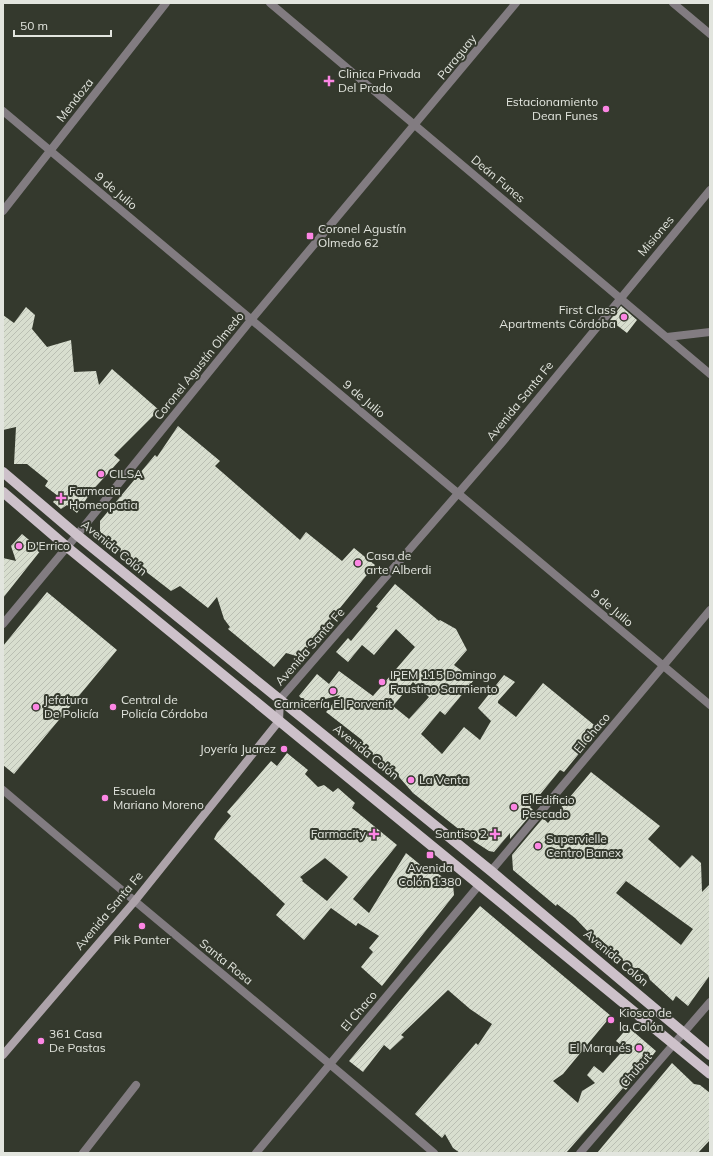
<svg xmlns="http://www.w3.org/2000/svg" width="713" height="1156" font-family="Mulish,sans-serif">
<defs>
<pattern id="building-hatch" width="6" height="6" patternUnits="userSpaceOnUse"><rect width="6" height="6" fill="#d8decf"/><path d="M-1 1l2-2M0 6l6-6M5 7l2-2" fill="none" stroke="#babfb3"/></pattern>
</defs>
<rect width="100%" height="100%" fill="#34392d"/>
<path fill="url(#building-hatch)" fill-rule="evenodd" d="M 621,306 L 637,320 L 627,333 L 610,320 Z
M 26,307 L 35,315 L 32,329 L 47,347 L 71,340 L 74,372 L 96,371 L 99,385 L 112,369 L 159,410 L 114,455 L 120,460 L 91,492 L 77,513 L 67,505 L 61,509 L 53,502 L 58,496 L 45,486 L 48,481 L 27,464 L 14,464 L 16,427 L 3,430 L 3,315 L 14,323 Z
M 178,426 L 220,461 L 215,466 L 300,540 L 306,532 L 342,561 L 354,548 L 375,565 L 300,657 L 286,653 L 274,667 L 228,629 L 230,627 L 224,619 L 217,597 L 208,608 L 180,586 L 171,591 L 105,540 L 100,531 L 100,521 L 155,455 L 157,457 Z
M 22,534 L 41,550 L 3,598 L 3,558 L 16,561 L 11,546 Z
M 395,584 L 439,621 L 440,620 L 456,629 L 467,650 L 454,665 L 474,680 L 445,715 L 440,711 L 421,734 L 442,754 L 464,727 L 480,740 L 491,721 L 478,708 L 504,675 L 515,682 L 498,701 L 498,703 L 516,717 L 543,683 L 599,729 L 564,772 L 560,770 L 547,786 L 530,807 L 534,811 L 510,839 L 510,833 L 494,852 L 489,851 L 475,842 L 413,793 L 393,770 L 392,771 L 359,743 L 362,740 L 326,712 L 340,695 L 307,704 L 299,696 L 317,674 L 329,684 L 339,671 L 373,696 L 415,647 L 396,629 L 374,655 L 362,645 L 348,662 L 336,652 L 348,638 L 351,641 L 378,608 L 376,607 ZM 413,682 L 429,697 L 409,719 L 393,706 Z
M 47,592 L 117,650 L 14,774 L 3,765 L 3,646 Z
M 287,753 L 308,770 L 305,774 L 318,787 L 324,785 L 333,792 L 338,788 L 355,803 L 352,808 L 397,845 L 353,899 L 369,913 L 406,853 L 423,867 L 425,865 L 453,884 L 454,895 L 382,986 L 361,967 L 373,952 L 369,948 L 379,936 L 358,923 L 356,926 L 331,908 L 304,940 L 276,915 L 285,904 L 214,839 L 217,833 L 231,816 L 227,812 L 271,761 L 277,766 ZM 325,858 L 348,877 L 327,901 L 302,881 L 303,880 L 300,877 Z
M 591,772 L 660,826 L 648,839 L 680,868 L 692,855 L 701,863 L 702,892 L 710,884 L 710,975 L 688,1006 L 676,996 L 673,1001 L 650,980 L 648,975 L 639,968 L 632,968 L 622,960 L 598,937 L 596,940 L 575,918 L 557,904 L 556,906 L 513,870 L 512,855 L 543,818 L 548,823 ZM 626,881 L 693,929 L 681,945 L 616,893 Z
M 480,906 L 611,1016 L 563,1074 L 553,1081 L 578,1103 L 582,1091 L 595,1083 L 587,1075 L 594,1066 L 603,1073 L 625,1048 L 616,1041 L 628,1027 L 656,1051 L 626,1090 L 623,1088 L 566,1153 L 460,1153 L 453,1148 L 445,1134 L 442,1138 L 415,1114 L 476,1043 L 478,1045 L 492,1024 L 470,1009 L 448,990 L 401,1035 L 404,1037 L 390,1050 L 384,1045 L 363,1072 L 349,1061 Z
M 672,1063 L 694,1084 L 700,1085 L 710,1093 L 710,1140 L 698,1153 L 597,1153 Z"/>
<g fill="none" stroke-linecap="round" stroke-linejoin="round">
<path stroke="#827c81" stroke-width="8" d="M 270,3 L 710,374
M 673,3 L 710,34
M 3,111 L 710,705
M 3,211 L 166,3
M 667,337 L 710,332
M 3,624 L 77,535 L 251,320 L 516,3
M 280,699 L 500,445 L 710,190
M 3,790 C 146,912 292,1030 434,1153
M 491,871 L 710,610
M 83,1153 L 136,1085
M 256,1153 L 480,884
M 580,1153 L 710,1002"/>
<path stroke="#ada3aa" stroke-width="8" d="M 3,1055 L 134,902 L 279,721 L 280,699"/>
<path stroke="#cdc1ca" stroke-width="10" d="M 3,472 L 77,535 L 491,871 L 710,1055
M 3,492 L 67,547 L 710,1074"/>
</g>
<g fill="#fc86e4" stroke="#34392d" stroke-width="1.5">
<path d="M327 75h4v4h4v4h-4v4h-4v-4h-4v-4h4z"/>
<circle cx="606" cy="109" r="4"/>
<rect x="306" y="232" width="8" height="8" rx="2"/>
<circle cx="624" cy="317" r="4"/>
<circle cx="101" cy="474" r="4"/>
<path d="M59 492h4v4h4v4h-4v4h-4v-4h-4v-4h4z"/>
<circle cx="19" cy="546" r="4"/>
<circle cx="358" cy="563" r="4"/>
<circle cx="382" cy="682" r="4"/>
<circle cx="333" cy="691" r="4"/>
<circle cx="36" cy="707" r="4"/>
<circle cx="113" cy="707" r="4"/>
<circle cx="284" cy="749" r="4"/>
<circle cx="411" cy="780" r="4"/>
<circle cx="105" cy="798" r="4"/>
<circle cx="514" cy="807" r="4"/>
<path d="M372 828h4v4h4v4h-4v4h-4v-4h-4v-4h4z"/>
<path d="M493 828h4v4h4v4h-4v4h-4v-4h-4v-4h4z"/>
<circle cx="538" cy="846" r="4"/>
<rect x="426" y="851" width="8" height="8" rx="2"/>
<circle cx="142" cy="926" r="4"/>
<circle cx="611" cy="1020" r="4"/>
<circle cx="41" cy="1041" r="4"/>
<circle cx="639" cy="1048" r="4"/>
</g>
<g text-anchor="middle" stroke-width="4" stroke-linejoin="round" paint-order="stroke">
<g font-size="12" fill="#e2e5de" stroke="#34392d">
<text transform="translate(457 57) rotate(-51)" y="4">Paraguay</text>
<text transform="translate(75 100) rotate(-52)" y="4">Mendoza</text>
<text transform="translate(498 179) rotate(40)" y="4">Deán Funes</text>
<text transform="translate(116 191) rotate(40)" y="4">9 de Julio</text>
<text transform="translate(656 236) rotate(-50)" y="4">Misiones</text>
<text transform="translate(199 366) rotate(-51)" y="4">Coronel Agustín Olmedo</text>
<text transform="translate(364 399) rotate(40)" y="4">9 de Julio</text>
<text transform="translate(520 401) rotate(-51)" y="4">Avenida Santa Fe</text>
<text transform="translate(114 548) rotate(39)" y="4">Avenida Colón</text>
<text transform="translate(612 608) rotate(40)" y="4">9 de Julio</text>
<text transform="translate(310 647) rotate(-49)" y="4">Avenida Santa Fe</text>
<text transform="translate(592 733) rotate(-50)" y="4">El Chaco</text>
<text transform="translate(366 752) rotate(39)" y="4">Avenida Colón</text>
<text transform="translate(109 911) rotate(-50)" y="4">Avenida Santa Fe</text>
<text transform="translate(616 958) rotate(40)" y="4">Avenida Colón</text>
<text transform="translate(226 962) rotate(39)" y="4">Santa Rosa</text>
<text transform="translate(359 1011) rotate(-50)" y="4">El Chaco</text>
<text transform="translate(636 1070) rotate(-49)" y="4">Chubut</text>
</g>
<g font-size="12" fill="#e2e5de" stroke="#34392d" text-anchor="start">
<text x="338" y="78">Clinica Privada<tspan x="338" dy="14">Del Prado</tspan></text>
<text x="598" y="106" text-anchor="end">Estacionamiento<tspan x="598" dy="14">Dean Funes</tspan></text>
<text x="318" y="233">Coronel Agustín<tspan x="318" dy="14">Olmedo 62</tspan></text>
<text x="616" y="314" text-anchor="end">First Class<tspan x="616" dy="14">Apartments Córdoba</tspan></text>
<text x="109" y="478">CILSA</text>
<text x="69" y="495">Farmacia<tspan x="69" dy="14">Homeopatia</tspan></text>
<text x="27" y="550">D'Errico</text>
<text x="366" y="560">Casa de<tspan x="366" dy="14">arte Alberdi</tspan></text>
<text x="390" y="679">IPEM 115 Domingo<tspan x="390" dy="14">Faustino Sarmiento</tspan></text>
<text x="44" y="704">Jefatura<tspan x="44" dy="14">De Policía</tspan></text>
<text x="121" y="704">Central de<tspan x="121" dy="14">Policía Córdoba</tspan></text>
<text x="333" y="708" text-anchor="middle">Carnicería El Porvenit</text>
<text x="276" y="753" text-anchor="end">Joyería Juarez</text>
<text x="419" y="784">La Venta</text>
<text x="113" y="795">Escuela<tspan x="113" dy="14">Mariano Moreno</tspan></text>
<text x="522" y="804">El Edificio<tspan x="522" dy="14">Pescado</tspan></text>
<text x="366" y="838" text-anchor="end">Farmacity</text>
<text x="487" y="838" text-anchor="end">Santiso 2</text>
<text x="546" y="843">Supervielle<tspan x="546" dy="14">Centro Banex</tspan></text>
<text x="430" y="872" text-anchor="middle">Avenida<tspan x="430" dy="14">Colón 1380</tspan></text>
<text x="142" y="944" text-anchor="middle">Pik Panter</text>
<text x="619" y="1017">Kiosco de<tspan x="619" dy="14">la Colón</tspan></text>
<text x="49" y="1038">361 Casa<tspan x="49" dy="14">De Pastas</tspan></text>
<text x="631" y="1052" text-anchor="end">El Marqués</text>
</g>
</g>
<rect width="713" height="1156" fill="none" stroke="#e2e5de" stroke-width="8"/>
<path d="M14 30v6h97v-6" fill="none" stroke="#e2e5de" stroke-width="2"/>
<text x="20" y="30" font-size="12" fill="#e2e5de" stroke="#34392d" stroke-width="3" paint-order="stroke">50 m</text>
</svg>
